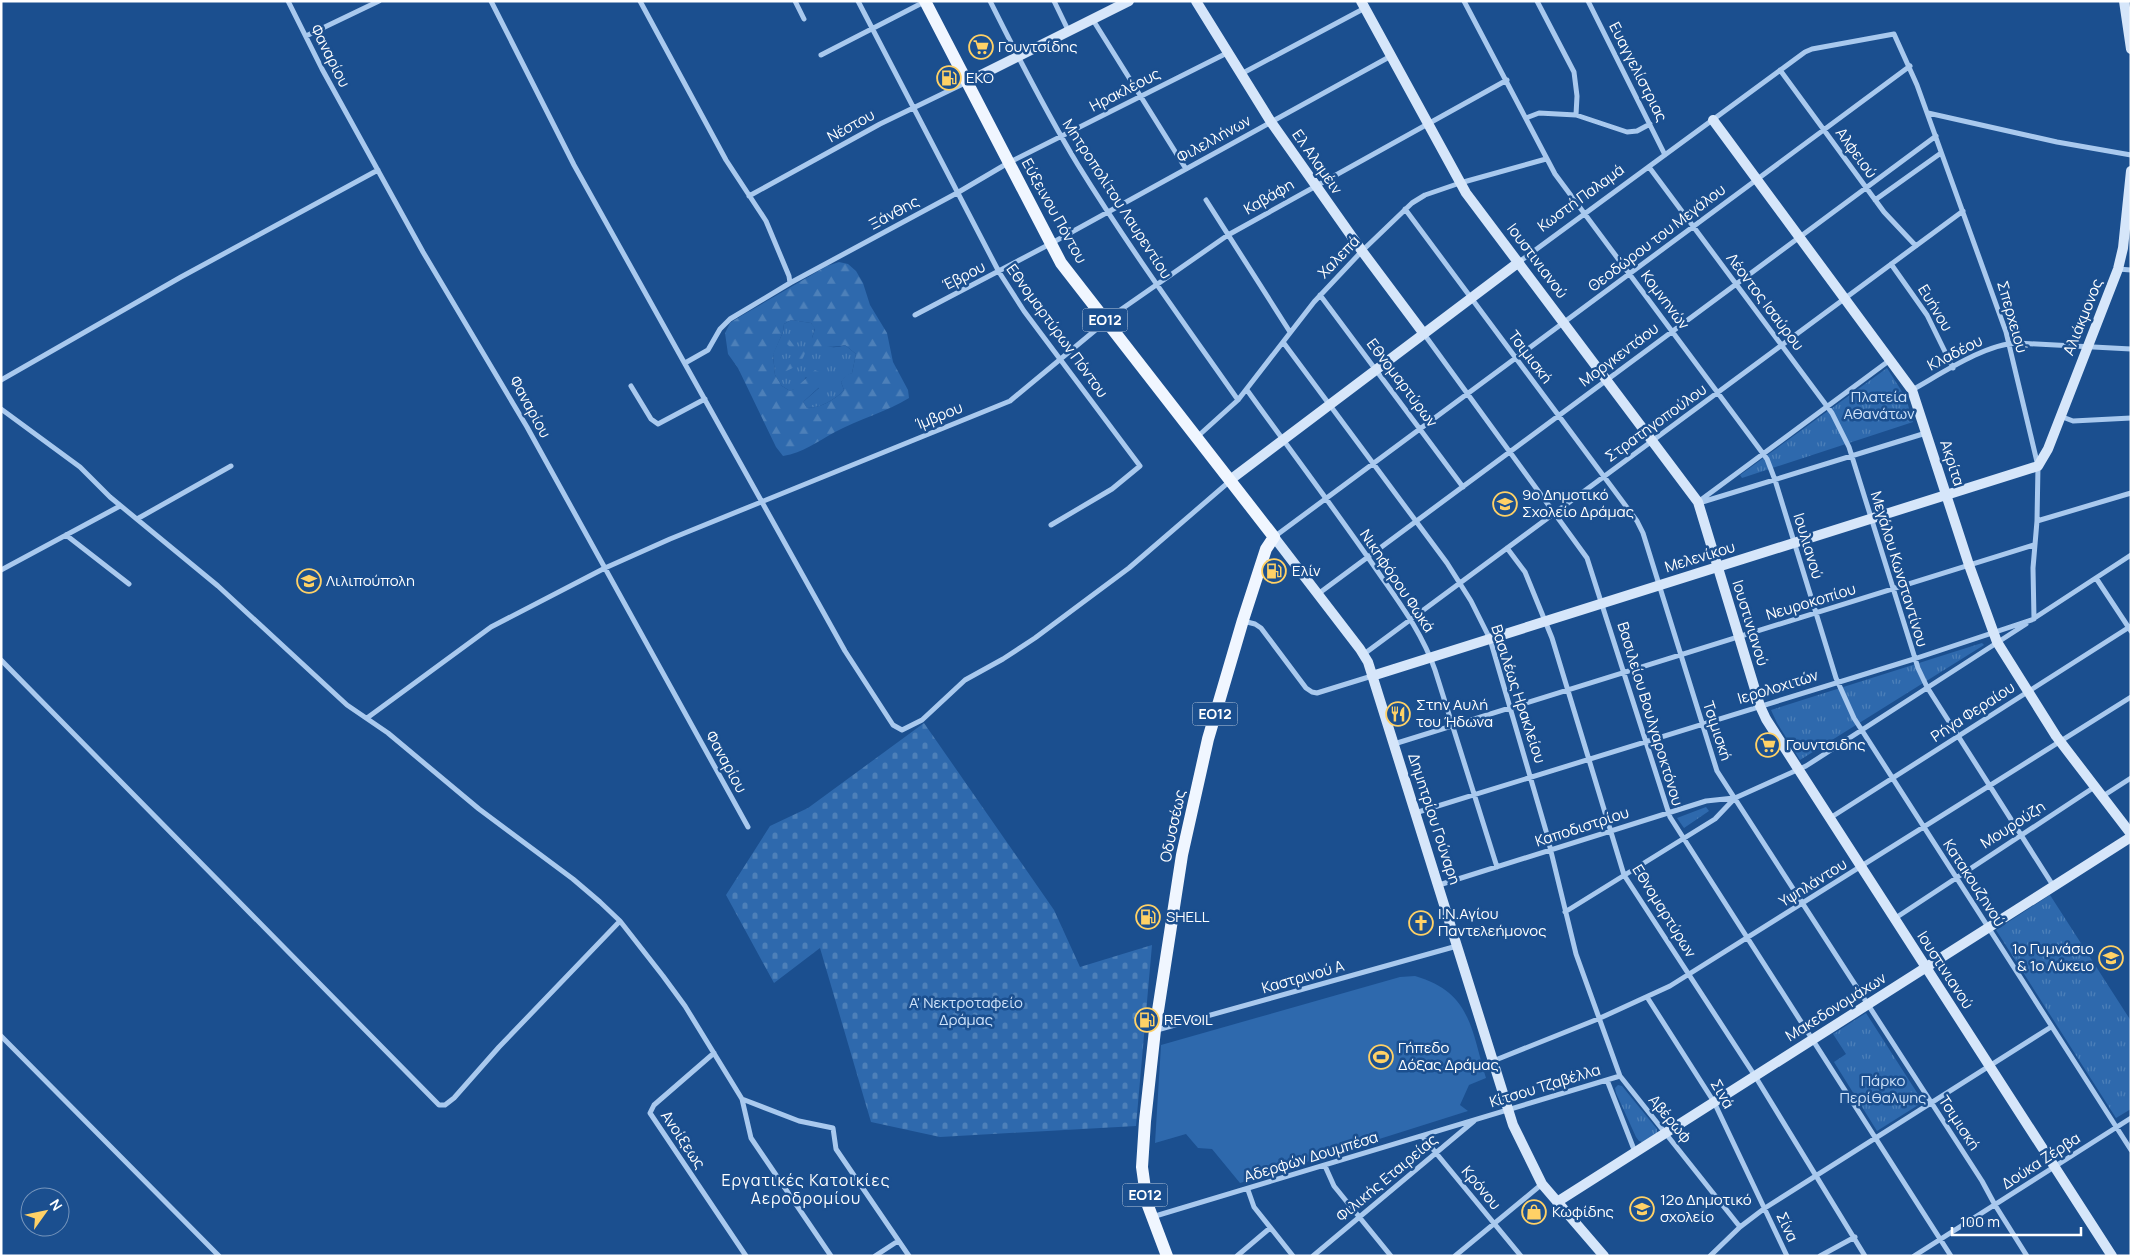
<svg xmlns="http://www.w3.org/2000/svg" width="2132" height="1257" font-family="Manrope,sans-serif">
<defs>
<pattern id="grass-tufts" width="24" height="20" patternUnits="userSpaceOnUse" patternTransform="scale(1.25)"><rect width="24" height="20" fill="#2e69ad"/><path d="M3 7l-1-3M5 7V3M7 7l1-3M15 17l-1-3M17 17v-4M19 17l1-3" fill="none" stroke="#4d80b9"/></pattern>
<pattern id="forest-firs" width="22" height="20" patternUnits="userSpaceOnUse" patternTransform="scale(1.25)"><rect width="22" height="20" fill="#2e69ad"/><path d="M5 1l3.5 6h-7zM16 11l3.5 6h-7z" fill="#4d80b9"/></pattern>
<pattern id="cemetery-stones" width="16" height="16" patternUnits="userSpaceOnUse" patternTransform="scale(1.25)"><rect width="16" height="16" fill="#2e69ad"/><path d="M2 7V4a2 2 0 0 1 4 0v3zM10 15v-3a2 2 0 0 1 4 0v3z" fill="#4d80b9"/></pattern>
</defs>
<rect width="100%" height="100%" fill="#1b4f8f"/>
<path fill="url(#grass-tufts)" d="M 791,320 L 811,323 L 815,328 L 812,338 C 824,346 831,350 845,345 L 856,354 L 852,373 L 846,376 L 841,382 L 844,390 C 835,400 820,408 807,408 L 803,402 L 819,388 L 806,377 L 799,387 L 790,391 L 782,386 L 775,375 L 773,354 L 783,332 L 784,324 Z
M 1887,368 L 1906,398 L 1913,422 L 1742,478 L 1740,475 Z
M 1982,643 L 1984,645 L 1800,760 L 1777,723 L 1771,710 Z
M 1706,807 L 1709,811 L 1684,828 L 1677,818 Z
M 2050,895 L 2131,1021 L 2131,1109 L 2116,1118 L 1996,930 Z
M 1866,1013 L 1923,1102 L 1877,1131 L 1834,1062 L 1846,1054 L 1833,1034 Z
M 1618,1085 L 1622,1086 L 1657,1129 L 1657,1133 L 1643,1142 L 1639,1141 L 1636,1137 L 1616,1093 L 1615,1088 Z"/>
<path fill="url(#forest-firs)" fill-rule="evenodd" d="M 839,262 L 848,264 L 856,271 L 863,283 L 870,305 L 887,333 L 893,362 L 908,390 L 909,398 C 886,412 859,419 835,432 C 818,441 803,453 783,456 L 776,447 L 738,368 L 728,354 L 725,333 L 730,323 L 741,316 L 827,266 ZM 791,320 L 811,323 L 815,329 L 812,338 L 813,347 L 820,349 C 827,345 837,348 845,345 L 856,354 L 852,373 L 846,375 L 841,382 L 844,390 C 835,400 820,408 807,408 L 803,402 L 826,381 L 823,374 L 815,370 C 805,377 801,386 790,391 L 782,386 L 775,375 L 773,355 L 783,332 L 784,324 Z
M 787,339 L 789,339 L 796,348 L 803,349 L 805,353 C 802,364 793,368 784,372 L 780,364 L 789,358 L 797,357 L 796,353 L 787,344 Z"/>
<path fill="url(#cemetery-stones)" d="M 924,723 L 1054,910 L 1080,967 L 1152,945 L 1136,1126 L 940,1137 L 871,1122 L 820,948 L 774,983 L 726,895 L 770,826 L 808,808 Z"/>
<path fill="#2e69ad" d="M 1415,976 C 1471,992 1471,1029 1486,1078 L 1469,1085 L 1460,1105 L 1468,1111 L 1240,1183 L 1212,1149 L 1198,1148 L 1186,1134 L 1155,1143 L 1161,1045 L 1400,977 Z
M 1878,1077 L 1886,1090 L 1866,1103 L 1858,1090 Z"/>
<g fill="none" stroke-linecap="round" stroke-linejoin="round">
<path stroke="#a9c9ee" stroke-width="5" d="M 288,1 L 322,69 L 423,252 L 527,427 L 748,827
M 491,1 L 574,165 L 845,651 L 893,725 L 902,730 L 922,720 L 965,680 L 1003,659 L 1035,638 L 1129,568 L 1230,481
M 640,1 L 726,160 L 766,221 L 789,276 L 790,283 L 730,319 L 720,329 L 708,350 L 685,363
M 795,1 L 804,19
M 858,1 L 999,272 L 1024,311 L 1140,466 L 1112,489 L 1051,525
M 990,1 C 1018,57 1046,112 1078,165 C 1128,246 1184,323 1238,400
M 1054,1 L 1069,32
M 1464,1 L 1555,174 L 1767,459 L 1775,480 L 1836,678 L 1854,718 L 2131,1150
M 1537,1 L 1574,72 L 1577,96 L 1576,115
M 1588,1 L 1665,155
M 1093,20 L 1186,169
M 306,36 L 379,1
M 821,55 L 926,1
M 1780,70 L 1884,212 L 1916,246
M 1241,74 L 1365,8
M 1928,113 L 2057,142 L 2131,155
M 1526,118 L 1539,113 L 1576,115 L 1627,132 L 1637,131 L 1650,124
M 1649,167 L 1832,413 L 1849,447 L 1918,668 L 1927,687 L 2054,887
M 749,196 L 880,124 L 967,82
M 1206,200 L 1290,332
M 1875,200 L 1941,153
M 1405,209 L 1637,521 L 1643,533 L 1717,771 L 1982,1181 L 1995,1205 L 2027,1256
M 1891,264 L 1927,315 L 1953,368
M 2118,269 L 2131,270
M 790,283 L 957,193 L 1008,163 L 1227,53
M 1320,295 L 1463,487
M 915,315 L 1050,244 L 1391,56
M 1424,334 L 1587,558 L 1670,817 L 1951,1256
M 1283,342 L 1447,563 L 1471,601 L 1490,639 L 1546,831 L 1576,954 L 1620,1076 L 1740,1227
M 1,380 L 181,277 L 378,170
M 631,386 L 651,419 L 658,424 L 705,399
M 1247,390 C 1290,450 1334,508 1376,569 C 1398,601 1422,632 1435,670 L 1497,867
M 1912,390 C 1941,374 1985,344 2017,343 L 2131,349
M 1,409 L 80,467 L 110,497 L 218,586 L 347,705 L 388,733 L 479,809 L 573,879 L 600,902 L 620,921 L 663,976 L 685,1006 L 742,1099 L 799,1121 L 833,1128 L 836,1149 L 909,1256
M 2060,416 L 2073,421 L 2131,418
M 1197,437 L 1238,400 L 1314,302 L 1362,251 L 1412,203 L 1425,195 L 1460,183 L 1546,159
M 1698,502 L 1890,360
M 1699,503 L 1926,433
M 137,519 L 231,466
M 2037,521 L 2131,493
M 66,535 L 129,584
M 1274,537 L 1910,66
M 1507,548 L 1525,572 L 1552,638 L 1624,875 L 1755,1076 L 1865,1256
M 1,570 L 120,506
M 2096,578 L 2131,631
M 1318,594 L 1936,136
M 2033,619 L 2131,555
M 1243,621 L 1255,624 L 1261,628 L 1306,688 L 1312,692 L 1317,693 L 1372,676
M 1364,654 L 1963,211
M 1,660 L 439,1105 L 445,1105 L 454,1098 L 499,1047 L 620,921
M 367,718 L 491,627 L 605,568 L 670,539 L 1010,401 L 1116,313 L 1228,235 L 1507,80
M 1394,744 L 2034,545
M 2103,796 L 2131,778
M 1415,813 L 1914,659 L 2034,619 L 2033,568 L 2037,521 L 2038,466 L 2006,332 L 1917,85 L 1894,34 L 1812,49 L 1805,52 L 1519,262
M 1830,818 L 2131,626
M 1439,885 L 1706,801 L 1734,798
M 1565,912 L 1715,819 L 1735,798 L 1806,766 L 2026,624
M 1894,919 L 2096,786
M 1647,997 L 1714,1102 L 1787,1256
M 1157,1030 L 1457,946
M 1,1036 L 219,1256
M 714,1053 L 654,1105 L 650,1113 L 746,1256
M 1493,1061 L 1598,1019 L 1670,986 L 2131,697
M 1607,1080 L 1635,1152
M 742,1099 L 751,1138 L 831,1256
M 1422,1136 L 1521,1256
M 1325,1166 L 1334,1186 L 1391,1256
M 1248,1190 L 1254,1207 L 1293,1256
M 1152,1217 L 1620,1076
M 875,1256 L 898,1241
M 1237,1256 L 1270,1228
M 1313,1256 L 1474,1121
M 1455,1256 L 1542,1184
M 1710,1256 L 1740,1227 L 1765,1208 L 2051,1027
M 1820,1256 L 1855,1237
M 1914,1256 L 2131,1118"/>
<path stroke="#d6e6fa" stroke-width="10" d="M 1196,1 L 1271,122 L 1362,251 L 1424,334
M 1361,1 L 1466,193 L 1698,502 L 1760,706 L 1766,719 L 2112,1256
M 2124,1 L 2131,49
M 967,82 L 1129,1
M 1713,120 L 1912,390 L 1969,565 L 1997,642 L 2056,736 L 2131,834
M 1230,480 L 1519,262
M 1274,537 L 1360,649 L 1368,662 L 1513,1125 L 1542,1184 L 1604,1256
M 1372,676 L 2038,466 L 2048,449 L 2118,269 L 2123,248 L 2131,171
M 1557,1202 L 2131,837"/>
<path stroke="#f0f6ff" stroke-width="12" d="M 925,1 L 1061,263 L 1274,537 L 1266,549 L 1243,620 L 1208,739 L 1182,855 L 1155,1030 L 1145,1121 L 1142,1167 L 1147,1203 L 1167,1256"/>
</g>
<defs>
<g id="supermarket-ring" transform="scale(1.25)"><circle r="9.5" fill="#1b4f8f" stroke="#ffd166" stroke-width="1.5"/><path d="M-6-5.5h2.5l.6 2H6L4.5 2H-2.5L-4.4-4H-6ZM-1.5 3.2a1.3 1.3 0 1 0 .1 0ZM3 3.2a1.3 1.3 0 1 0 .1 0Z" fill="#ffd166"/></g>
<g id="fuel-ring" transform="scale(1.25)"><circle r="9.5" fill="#1b4f8f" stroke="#ffd166" stroke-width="1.5"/><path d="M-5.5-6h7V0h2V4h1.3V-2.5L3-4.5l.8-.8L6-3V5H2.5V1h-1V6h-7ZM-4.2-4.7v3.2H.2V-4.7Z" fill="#ffd166"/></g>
<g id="school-ring" transform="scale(1.25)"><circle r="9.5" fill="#1b4f8f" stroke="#ffd166" stroke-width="1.5"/><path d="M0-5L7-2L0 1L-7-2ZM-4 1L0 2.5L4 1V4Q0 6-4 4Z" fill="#ffd166"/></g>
<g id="restaurant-ring" transform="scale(1.25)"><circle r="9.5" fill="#1b4f8f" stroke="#ffd166" stroke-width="1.5"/><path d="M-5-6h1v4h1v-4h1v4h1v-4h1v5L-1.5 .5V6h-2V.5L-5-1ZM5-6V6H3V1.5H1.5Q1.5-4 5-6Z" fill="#ffd166"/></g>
<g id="church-ring" transform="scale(1.25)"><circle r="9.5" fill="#1b4f8f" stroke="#ffd166" stroke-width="1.5"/><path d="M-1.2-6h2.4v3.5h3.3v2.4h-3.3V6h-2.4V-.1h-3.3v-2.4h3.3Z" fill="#ffd166"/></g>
<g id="stadium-ring" transform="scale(1.25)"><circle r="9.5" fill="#1b4f8f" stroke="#ffd166" stroke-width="1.5"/><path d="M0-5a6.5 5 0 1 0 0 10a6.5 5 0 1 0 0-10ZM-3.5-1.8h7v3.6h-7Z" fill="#ffd166"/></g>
<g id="shop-ring" transform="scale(1.25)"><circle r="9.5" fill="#1b4f8f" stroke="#ffd166" stroke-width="1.5"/><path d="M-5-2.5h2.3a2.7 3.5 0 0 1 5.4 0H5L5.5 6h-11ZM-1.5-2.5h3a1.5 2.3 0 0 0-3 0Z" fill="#ffd166"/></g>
</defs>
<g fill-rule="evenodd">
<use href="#supermarket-ring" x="981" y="47"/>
<use href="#fuel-ring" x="949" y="78"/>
<use href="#school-ring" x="1505" y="504"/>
<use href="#fuel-ring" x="1274" y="571"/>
<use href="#school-ring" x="309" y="581"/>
<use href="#restaurant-ring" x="1398" y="714"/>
<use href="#supermarket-ring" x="1768" y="745"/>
<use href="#fuel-ring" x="1148" y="917"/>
<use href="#church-ring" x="1421" y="923"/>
<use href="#school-ring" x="2111" y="958"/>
<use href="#fuel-ring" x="1147" y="1020"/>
<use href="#stadium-ring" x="1381" y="1057"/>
<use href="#school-ring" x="1642" y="1209"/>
<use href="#shop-ring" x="1534" y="1212"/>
</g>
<g text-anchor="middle" stroke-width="5" stroke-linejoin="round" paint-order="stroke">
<g fill="#1b4f8f" stroke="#bbcadd" stroke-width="1">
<rect x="1082.5" y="308.5" width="45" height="23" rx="4"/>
<rect x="1192.5" y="702.5" width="45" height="23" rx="4"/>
<rect x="1122.5" y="1183.5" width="45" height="23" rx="4"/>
</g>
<g font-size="14" font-weight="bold" fill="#fff">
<text x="1105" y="325">ΕΟ12</text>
<text x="1215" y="719">ΕΟ12</text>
<text x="1145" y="1200">ΕΟ12</text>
</g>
<g font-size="15" fill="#fff" stroke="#1b4f8f" text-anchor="start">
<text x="998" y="52">Γουντσίδης</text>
<text x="966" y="83">EKO</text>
<text x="1522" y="500">9ο Δημοτικό<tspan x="1522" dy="17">Σχολείο Δράμας</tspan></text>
<text x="1292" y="576">Ελίν</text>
<text x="326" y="586">Λιλιπούπολη</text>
<text x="1416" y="710">Στην Αυλή<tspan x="1416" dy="17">του Ήδωνα</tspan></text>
<text x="1786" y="750">Γουντσιδης</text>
<text x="1438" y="919">Ι.Ν.Αγίου<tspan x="1438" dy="17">Παντελεήμονος</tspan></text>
<text x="1166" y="922">SHELL</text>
<text x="2094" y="954" text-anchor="end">1o Γυμνάσιο<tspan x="2094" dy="17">&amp; 1ο Λύκειο</tspan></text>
<text x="1164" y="1025">REVOIL</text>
<text x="1398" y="1053">Γήπεδο<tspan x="1398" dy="17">Δόξας Δράμας</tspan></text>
<text x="1660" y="1205">12ο Δημοτικό<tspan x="1660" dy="17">σχολείο</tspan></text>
<text x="1552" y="1217">Κωφίδης</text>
</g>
<g font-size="15" fill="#fff" stroke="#1b4f8f">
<text transform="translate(330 56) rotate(63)" y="5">Φαναρίου</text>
<text transform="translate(1638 72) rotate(63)" y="5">Ευαγγελίστριας</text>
<text transform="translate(1125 90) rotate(-27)" y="5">Ηρακλέους</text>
<text transform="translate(851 126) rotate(-29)" y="5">Νέστου</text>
<text transform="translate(1214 139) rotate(-29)" y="5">Φιλελλήνων</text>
<text transform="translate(1856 153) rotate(54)" y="5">Αλφειού</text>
<text transform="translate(1317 162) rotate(55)" y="5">Ελ Αλαμέιν</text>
<text transform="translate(1269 197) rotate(-30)" y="5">Καβάφη</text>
<text transform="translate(1581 198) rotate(-36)" y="5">Κωστή Παλαμά</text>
<text transform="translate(1117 199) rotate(57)" y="5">Μητροπολίτου Λαυρεντίου</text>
<text transform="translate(1054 211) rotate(61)" y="5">Εύξεινου Πόντου</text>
<text transform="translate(894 213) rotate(-28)" y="5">Ξάνθης</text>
<text transform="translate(1657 238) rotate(-37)" y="5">Θεοδώρου του Μεγάλου</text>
<text transform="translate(1339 257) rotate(-46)" y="5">Χαλεπά</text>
<text transform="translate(1537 261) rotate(53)" y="5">Ιουστινιανού</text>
<text transform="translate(964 276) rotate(-27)" y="5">Έβρου</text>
<text transform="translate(1665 300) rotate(53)" y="5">Κομνηνών</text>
<text transform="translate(1765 302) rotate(53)" y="5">Λέοντος Ισαύρου</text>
<text transform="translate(1935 308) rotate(59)" y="5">Ευήνου</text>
<text transform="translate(2012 317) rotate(74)" y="5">Σπερχειού</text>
<text transform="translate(2083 317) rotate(-68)" y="5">Αλιάκμονος</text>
<text transform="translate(1057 331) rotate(54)" y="5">Εθνομαρτύρων Πόντου</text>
<text transform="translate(1955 353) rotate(-27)" y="5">Κλαδέου</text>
<text transform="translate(1619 355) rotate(-37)" y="5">Μοργκεντάου</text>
<text transform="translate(1530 357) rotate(53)" y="5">Τσιμισκή</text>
<text transform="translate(1402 383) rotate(53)" y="5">Εθνομαρτύρων</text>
<text transform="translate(530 407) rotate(61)" y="5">Φαναρίου</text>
<text transform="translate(939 416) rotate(-22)" y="5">Ίμβρου</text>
<text transform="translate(1656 423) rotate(-36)" y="5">Στρατηγοπούλου</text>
<text transform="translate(1952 463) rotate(72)" y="5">Ακρίτα</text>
<text transform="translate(1808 546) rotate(73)" y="5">Ιουλιανού</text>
<text transform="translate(1700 557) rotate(-17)" y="5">Μελενίκου</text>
<text transform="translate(1899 569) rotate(73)" y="5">Μεγάλου Κωνσταντίνου</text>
<text transform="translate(1397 581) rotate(56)" y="5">Νικηφόρου Φωκά</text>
<text transform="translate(1811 602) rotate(-17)" y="5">Νευροκοπίου</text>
<text transform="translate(1750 623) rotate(73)" y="5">Ιουστινιανού</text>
<text transform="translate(1778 687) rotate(-17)" y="5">Ιερολοχιτών</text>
<text transform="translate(1518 694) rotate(72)" y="5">Βασιλέως Ηρακλείου</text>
<text transform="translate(1973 712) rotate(-33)" y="5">Ρήγα Φεραίου</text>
<text transform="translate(1650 714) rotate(73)" y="5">Βασιλείου Βουλγαροκτόνου</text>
<text transform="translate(1717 731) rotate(72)" y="5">Τσιμισκή</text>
<text transform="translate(726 762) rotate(61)" y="5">Φαναρίου</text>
<text transform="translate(1434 819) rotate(72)" y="5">Δημητρίου Γούναρη</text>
<text transform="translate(2013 825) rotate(-33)" y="5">Μουρούζη</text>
<text transform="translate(1173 826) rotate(-78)" y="5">Οδυσσέως</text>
<text transform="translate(1582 827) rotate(-18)" y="5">Καποδιστρίου</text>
<text transform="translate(1813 883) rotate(-32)" y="5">Υψηλάντου</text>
<text transform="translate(1974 883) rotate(57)" y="5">Κατακουζηνού</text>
<text transform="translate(1664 911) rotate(58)" y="5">Εθνομαρτύρων</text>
<text transform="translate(1945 970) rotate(57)" y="5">Ιουστινιανού</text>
<text transform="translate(1303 977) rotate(-16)" y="5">Καστρινού Α</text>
<text transform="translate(1836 1007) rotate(-32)" y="5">Μακεδονομάχων</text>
<text transform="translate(1545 1086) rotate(-17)" y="5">Κίτσου Τζαβέλλα</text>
<text transform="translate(1722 1094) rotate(60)" y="5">Σινά</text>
<text transform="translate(1670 1119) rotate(50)" y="5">Αβέρωφ</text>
<text transform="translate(1959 1123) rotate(57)" y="5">Τσιμισκή</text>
<text transform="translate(683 1140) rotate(56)" y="5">Ανοίξεως</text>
<text transform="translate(1311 1157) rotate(-17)" y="5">Αδερφών Δουμπέσα</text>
<text transform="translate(2041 1161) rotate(-33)" y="5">Δούκα Ζέρβα</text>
<text transform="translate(1387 1178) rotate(-40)" y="5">Φιλικής Εταιρείας</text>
<text transform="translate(1481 1188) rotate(50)" y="5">Κρόνου</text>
<text transform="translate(1787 1227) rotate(65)" y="5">Σίνα</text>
</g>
<g font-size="15" fill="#cfe3fa" stroke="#1b4f8f">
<text x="1879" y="402">Πλατεία<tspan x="1879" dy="17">Αθανάτων</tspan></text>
<text x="966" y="1008">Α' Νεκτροταφείο<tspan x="966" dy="17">Δράμας</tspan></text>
<text x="1883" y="1086">Πάρκο<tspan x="1883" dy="17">Περίθαλψης</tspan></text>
</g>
<g font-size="16" letter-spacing="1" fill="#fff" stroke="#1b4f8f">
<text x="806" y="1186">Εργατικές Κατοικίες<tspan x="806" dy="18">Αεροδρομίου</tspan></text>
</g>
</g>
<rect width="2132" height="1257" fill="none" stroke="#ffffff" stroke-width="5"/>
<g transform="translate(45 1212) rotate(57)"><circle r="24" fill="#1b4f8f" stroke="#7695bc"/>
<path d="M0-4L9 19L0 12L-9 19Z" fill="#ffd166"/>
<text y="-8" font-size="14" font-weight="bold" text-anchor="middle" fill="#ffffff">N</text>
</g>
<path d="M1952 1227v8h129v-8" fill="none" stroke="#ffffff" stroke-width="2.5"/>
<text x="1960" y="1227" font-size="15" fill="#ffffff" stroke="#1b4f8f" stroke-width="4" paint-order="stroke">100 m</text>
</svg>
